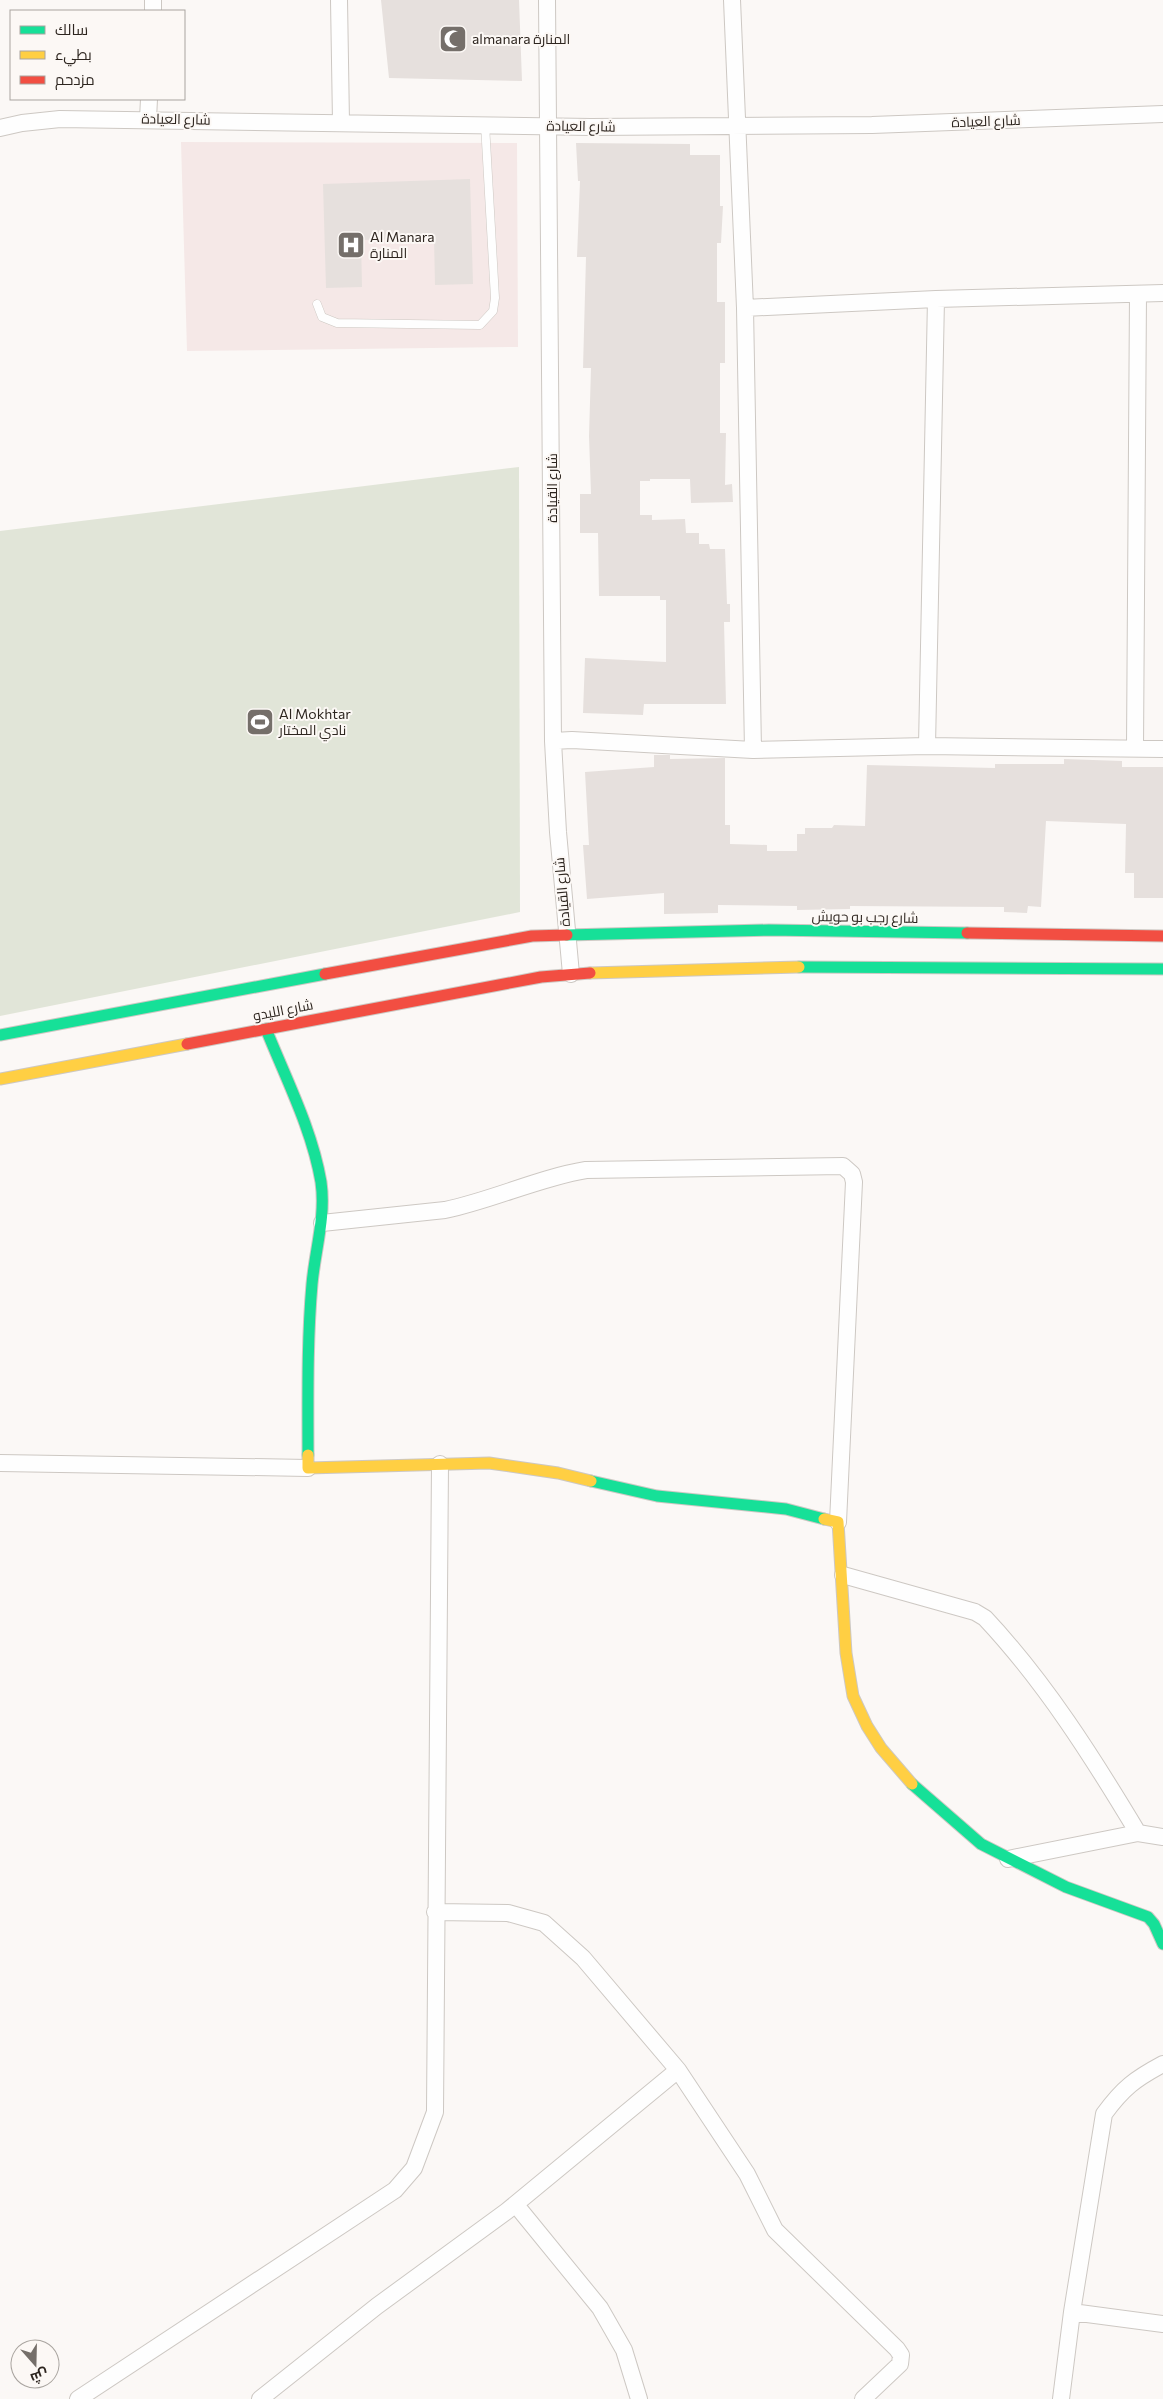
<svg xmlns="http://www.w3.org/2000/svg" width="1163" height="2399" font-family="Commissioner,Cairo,sans-serif">
<rect width="100%" height="100%" fill="#fbf8f6"/>
<path fill="#f5e8e7" d="M 181,142 L 517,143 L 518,347 L 187,351 Z"/>
<path fill="#e1e5d8" d="M 519,467 L 520,912 L 0,1016 L 0,531 Z"/>
<path fill="#e6e0dd" d="M 381,0 L 519,0 L 522,81 L 389,78 Z
M 576,143 L 690,144 L 690,155 L 720,155 L 720,206 L 723,206 L 721,243 L 717,243 L 717,302 L 725,302 L 725,363 L 720,363 L 720,433 L 726,433 L 725,485 L 732,484 L 733,502 L 691,503 L 690,479 L 650,479 L 650,481 L 640,481 L 640,515 L 652,515 L 652,520 L 685,519 L 686,533 L 699,533 L 699,544 L 709,544 L 710,549 L 725,549 L 727,604 L 730,604 L 730,622 L 724,622 L 726,704 L 644,704 L 643,715 L 583,713 L 585,658 L 666,662 L 666,600 L 660,600 L 660,596 L 599,596 L 598,533 L 580,533 L 580,494 L 591,494 L 589,436 L 591,368 L 583,368 L 586,257 L 577,257 L 580,181 L 578,181 Z
M 470,179 L 473,284 L 435,285 L 434,238 L 361,240 L 362,287 L 326,288 L 323,184 Z
M 654,755 L 670,755 L 670,759 L 725,758 L 725,825 L 730,825 L 730,844 L 767,845 L 767,851 L 797,851 L 797,834 L 805,834 L 805,828 L 832,828 L 834,825 L 865,826 L 867,765 L 995,768 L 995,764 L 1064,764 L 1064,759 L 1122,761 L 1122,767 L 1163,767 L 1163,898 L 1134,898 L 1134,873 L 1125,873 L 1126,824 L 1046,821 L 1041,907 L 1028,906 L 1027,913 L 1004,912 L 1004,907 L 850,906 L 850,909 L 797,910 L 797,906 L 718,905 L 718,913 L 664,914 L 664,893 L 587,899 L 583,845 L 589,845 L 585,772 L 654,767 Z"/>
<g fill="none" stroke-linecap="round" stroke-linejoin="round">
<g stroke="#cdc8c3" stroke-width="9">
<path id="lane" d="M 317,304 L 322,317 L 337,323 L 480,325 L 493,311 L 495,298 L 485,124"/>
</g>
<g stroke="#cdc8c3" stroke-width="18">
<path id="street" d="M 339,0 L 341,122
M 547,0 L 553,741 L 558,832 L 571,974
M 732,0 L 745,308 L 753,750
M 153,11 L 153,0
M 148,119 L 149,99
M 0,128 L 22,123 L 60,119 L 591,127 L 872,125 L 1163,114
M 745,308 L 936,299 L 1163,293
M 553,741 L 572,740 L 753,750 L 927,746 L 1163,749
M 927,746 L 936,299
M 1135,748 L 1138,294
M 322,1223 L 445,1210 C 493,1200 538,1178 586,1170 L 843,1166 L 852,1174 L 854,1182 L 838,1522
M 0,1463 L 308,1468
M 843,1575 L 975,1612 L 985,1618 C 1045,1682 1093,1758 1138,1833
M 1008,1859 L 1138,1833 L 1163,1837
M 435,1912 L 508,1913 L 544,1923 L 583,1958 L 678,2070 L 747,2174 L 775,2230 L 897,2349 L 901,2355 L 900,2364 L 863,2399
M 516,2205 L 600,2308 L 624,2350 L 639,2399
M 1072,2312 L 1163,2324
M 78,2399 L 395,2190 L 414,2168 L 435,2112 L 440,1464
M 260,2399 L 377,2306 L 507,2211 L 678,2070
M 1061,2399 L 1072,2312 L 1104,2114 C 1123,2088 1135,2079 1163,2064"/>
</g>
<g stroke="#cdc8c3" stroke-width="13">
<path id="fast" d="M 567,935 L 769,930 L 967,933
M 799,967 L 1163,969
M 266,1029 C 286,1079 312,1129 321,1182 C 326,1217 315,1250 312,1284 C 307,1341 308,1398 308,1455
M 0,1035 L 325,974
M 591,1481 L 657,1496 L 786,1509 L 824,1519
M 912,1784 L 981,1844 L 1066,1887 L 1148,1917 L 1154,1924 L 1163,1944"/>
</g>
<g stroke="#cdc8c3" stroke-width="13">
<path id="slow" d="M 590,973 L 799,967
M 0,1079 L 187,1044
M 308,1455 L 308,1468 L 489,1463 L 558,1473 L 591,1481
M 824,1519 L 838,1522 L 846,1653 L 853,1696 L 867,1726 L 881,1748 L 912,1784"/>
</g>
<g stroke="#cdc8c3" stroke-width="13">
<path id="jam" d="M 967,933 L 1163,936
M 325,974 L 532,936 L 567,935
M 187,1044 L 541,977 L 590,973"/>
</g>
<use href="#lane" stroke="#fefefe" stroke-width="8"/>
<use href="#street" stroke="#fefefe" stroke-width="16"/>
<use href="#fast" stroke="#16e098" stroke-width="11"/>
<use href="#slow" stroke="#ffcf43" stroke-width="11"/>
<use href="#jam" stroke="#f24e42" stroke-width="11"/>
</g>
<defs>
<g id="mosque-square" transform="scale(1.4375)"><rect x="-9" y="-9" width="18" height="18" rx="4" fill="#756f6a" stroke="#fcf8f5"/><path d="M3.5-4.9A6 6 0 1 0 3.5 4.9A5 5 0 1 1 3.5-4.9Z" fill="#fff"/></g>
<g id="hospital-square" transform="scale(1.4375)"><rect x="-9" y="-9" width="18" height="18" rx="4" fill="#756f6a" stroke="#fcf8f5"/><path d="M-5-5h3v3.5h4V-5h3V5h-3V1.5h-4V5h-3Z" fill="#fff"/></g>
<g id="stadium-square" transform="scale(1.4375)"><rect x="-9" y="-9" width="18" height="18" rx="4" fill="#756f6a" stroke="#fcf8f5"/><path d="M0-5a6.5 5 0 1 0 0 10a6.5 5 0 1 0 0-10ZM-3.5-1.8h7v3.6h-7Z" fill="#fff"/></g>
</defs>
<g fill-rule="evenodd">
<use href="#mosque-square" x="453" y="39"/>
<use href="#hospital-square" x="351" y="245"/>
<use href="#stadium-square" x="260" y="722"/>
</g>
<g text-anchor="middle" stroke-width="4" stroke-linejoin="round" paint-order="stroke">
<g font-size="14" fill="#2d251f" stroke="#fcf8f5" text-anchor="start">
<text x="472" y="44">almanara المنارة</text>
<text x="370" y="242">Al Manara<tspan x="370" dy="16">المنارة</tspan></text>
<text x="279" y="719">Al Mokhtar<tspan x="279" dy="16">نادي المختار</tspan></text>
</g>
<g font-size="14" fill="#2d251f" stroke="#fcf8f5">
<text transform="translate(176 119) rotate(1)" y="5">شارع العيادة</text>
<text transform="translate(986 121) rotate(-2)" y="5">شارع العيادة</text>
<text transform="translate(581 126) rotate(1)" y="5">شارع العيادة</text>
<text transform="translate(552 488) rotate(-90)" y="5">شارع القيادة</text>
<text transform="translate(562 892) rotate(-95)" y="5">شارع القيادة</text>
<text transform="translate(865 917) rotate(1)" y="5">شارع رجب بو حويش</text>
<text transform="translate(283 1010) rotate(-11)" y="5">شارع الليدو</text>
</g>
</g>
<rect x="10" y="10" width="175" height="90" fill="#fcf8f5" stroke="#a9a49f"/>
<rect x="20" y="26" width="25" height="8" fill="#16e098" stroke="#a9a49f"/>
<text x="55" y="35" font-size="15" fill="#2d251f">سالك</text>
<rect x="20" y="51" width="25" height="8" fill="#ffcf43" stroke="#a9a49f"/>
<text x="55" y="60" font-size="15" fill="#2d251f">بطيء</text>
<rect x="20" y="76" width="25" height="8" fill="#f24e42" stroke="#a9a49f"/>
<text x="55" y="85" font-size="15" fill="#2d251f">مزدحم</text>
<g transform="translate(35 2364) rotate(160)"><circle r="24" fill="#fcf8f5" stroke="#a9a49f"/>
<path d="M0-4L9 19L0 12L-9 19Z" fill="#756f6a"/>
<text y="-8" font-size="14" font-weight="bold" text-anchor="middle" fill="#2d251f">ش</text>
</g>
</svg>
